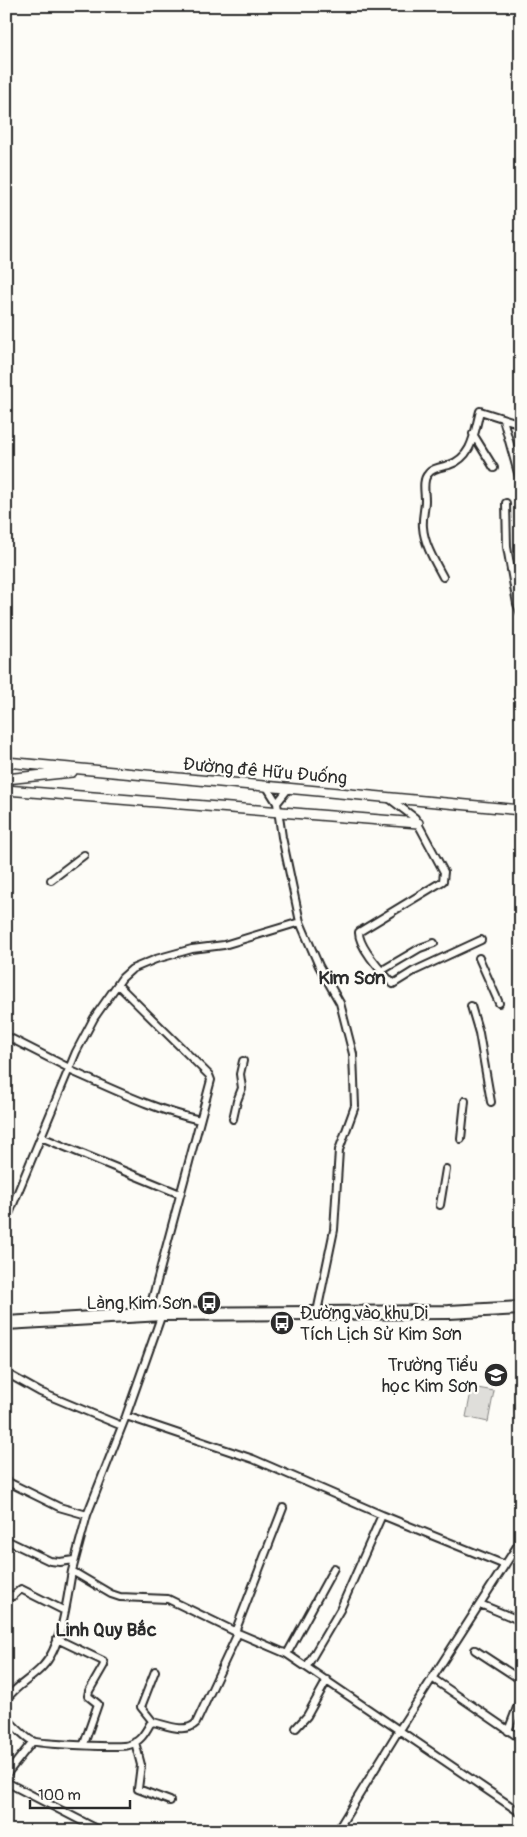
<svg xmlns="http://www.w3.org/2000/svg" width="527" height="1837" font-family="Pangolin,sans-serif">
<rect width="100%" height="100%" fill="#fdfcf7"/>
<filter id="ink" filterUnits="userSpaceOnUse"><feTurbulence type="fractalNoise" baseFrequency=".02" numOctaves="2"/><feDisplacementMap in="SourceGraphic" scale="10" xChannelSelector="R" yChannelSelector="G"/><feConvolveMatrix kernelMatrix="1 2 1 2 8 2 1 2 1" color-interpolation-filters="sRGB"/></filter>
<g filter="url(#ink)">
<path fill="#dfdeda" stroke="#858482" d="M 472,1387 L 494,1391 L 488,1422 L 466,1417 Z"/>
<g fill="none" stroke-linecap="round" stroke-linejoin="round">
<g stroke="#2b2b2b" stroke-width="10">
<path id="street" d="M 503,419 L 521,484
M 473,434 L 494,468
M 506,503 L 507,547 L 517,604 L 521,614
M 443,577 C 435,562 424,544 423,527 C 422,518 425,509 425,500 C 425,492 422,480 428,474 C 432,468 442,467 449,465 C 473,457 474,433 480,411 L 521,424
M 267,787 L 277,803 L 282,837 L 300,922 L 319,966 L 340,1003 L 353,1054 L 355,1106 L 339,1150 L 334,1230 L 317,1312
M 390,799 L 415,818 L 444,872 L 443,881 L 359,932 C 358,947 383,973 393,984 L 414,971 L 481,940
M 277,803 L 289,788
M 51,880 L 84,855
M 479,958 L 499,1003
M 381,971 L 420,948 L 434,943
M 118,985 L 209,1075 L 211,1080 L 148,1315
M 471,1006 L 479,1033 L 491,1102
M 6,1036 L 69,1068
M 69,1070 C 111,1088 154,1110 200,1120
M 233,1119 L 237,1101 L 242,1088 L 240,1074 L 243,1061
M 41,1137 L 180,1194
M 461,1139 L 465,1101
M 440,1205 L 446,1169
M 6,1221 L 76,1052 L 94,1018 L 122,978 L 132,969 L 156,959 L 192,949 L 224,945 L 300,922
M 162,1314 L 126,1416 L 87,1515 L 72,1571 L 111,1594 L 120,1597 L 168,1599 L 238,1633 L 287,1654 L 521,1813
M 6,1373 L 40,1392 L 122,1426
M 126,1416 L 253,1459 L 382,1515
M 6,1481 L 59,1507 L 87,1515
M 6,1540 L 50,1561 L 60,1562 L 74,1560
M 6,1594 L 13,1596 L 21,1589 L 65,1611
M 480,1604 L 521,1621
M 235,1632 L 283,1508
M 57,1639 L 103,1661 L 104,1665 L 89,1691 L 88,1696 L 98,1704 L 84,1744
M 475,1650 L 521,1680
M 287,1654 L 334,1568
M 307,1666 L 340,1610 L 382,1515 L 505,1565
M 432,1678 L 521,1739
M 6,1700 C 16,1685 32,1679 43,1666 C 62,1646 67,1599 72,1571
M 6,1718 C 14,1725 23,1736 32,1741 C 38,1744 122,1748 129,1745 C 140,1742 145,1733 150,1724 L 153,1722 C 166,1725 185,1734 196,1723 L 238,1633
M 153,1722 L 141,1707 L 155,1671
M 296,1728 L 307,1716 L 327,1680
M 508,1731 L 521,1697
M 135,1742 L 141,1765 L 138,1789 L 170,1801
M 6,1775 L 33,1741
M 6,1782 L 101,1831
M 337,1831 L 399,1730 L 521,1540"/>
</g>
<g stroke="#2b2b2b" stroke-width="12">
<path id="secondary" d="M 6,762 L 521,810
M 6,779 L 72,772
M 6,790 L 418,823"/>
</g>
<g stroke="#2b2b2b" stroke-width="16">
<path id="highway" d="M 6,1323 L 162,1314 L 449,1312 L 521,1308"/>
</g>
<use href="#street" stroke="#fdfcf7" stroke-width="6"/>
<use href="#secondary" stroke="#fdfcf7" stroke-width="9"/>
<use href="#highway" stroke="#fdfcf7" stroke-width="12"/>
</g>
</g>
<defs>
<g id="bus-disc" transform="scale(1.25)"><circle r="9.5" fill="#2b2b2b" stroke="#fdfcf7"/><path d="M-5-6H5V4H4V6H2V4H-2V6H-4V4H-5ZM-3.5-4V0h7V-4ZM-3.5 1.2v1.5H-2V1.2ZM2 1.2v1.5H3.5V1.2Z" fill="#fff"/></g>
<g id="school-disc" transform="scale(1.25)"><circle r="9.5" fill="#2b2b2b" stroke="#fdfcf7"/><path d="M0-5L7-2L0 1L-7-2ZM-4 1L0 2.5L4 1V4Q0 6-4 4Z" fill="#fff"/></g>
</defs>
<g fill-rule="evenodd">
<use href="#bus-disc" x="209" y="1303"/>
<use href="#bus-disc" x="282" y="1323"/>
<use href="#school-disc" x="496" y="1375"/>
</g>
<g text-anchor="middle" stroke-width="4.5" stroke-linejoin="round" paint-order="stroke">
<g font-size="18" fill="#2b2b2b" stroke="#fdfcf7">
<text transform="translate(265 771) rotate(5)" y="6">Đường đê Hữu Đuống</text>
</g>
<g font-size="18" fill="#2b2b2b" stroke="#fdfcf7" text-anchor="end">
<text x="192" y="1309">Làng Kim Sơn</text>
<text x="300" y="1319" text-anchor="start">Đường vào khu Di<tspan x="300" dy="21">Tích Lịch Sử Kim Sơn</tspan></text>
<text x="478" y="1371">Trường Tiểu<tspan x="478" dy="21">học Kim Sơn</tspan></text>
</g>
<g font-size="19" font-weight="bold" fill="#2b2b2b" stroke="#fdfcf7">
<text x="352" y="984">Kim Sơn</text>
<text x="106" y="1636">Linh Quy Bắc</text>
</g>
</g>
<rect width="527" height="1837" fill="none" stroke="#fdfcf7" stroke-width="25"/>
<rect x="12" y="12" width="502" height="1812" fill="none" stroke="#2b2b2b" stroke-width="2" filter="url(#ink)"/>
<path d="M30 1800v8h100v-8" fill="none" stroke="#2b2b2b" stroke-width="2.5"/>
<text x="38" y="1800" font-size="15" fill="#2b2b2b" stroke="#fdfcf7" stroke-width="4" paint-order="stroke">100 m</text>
</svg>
